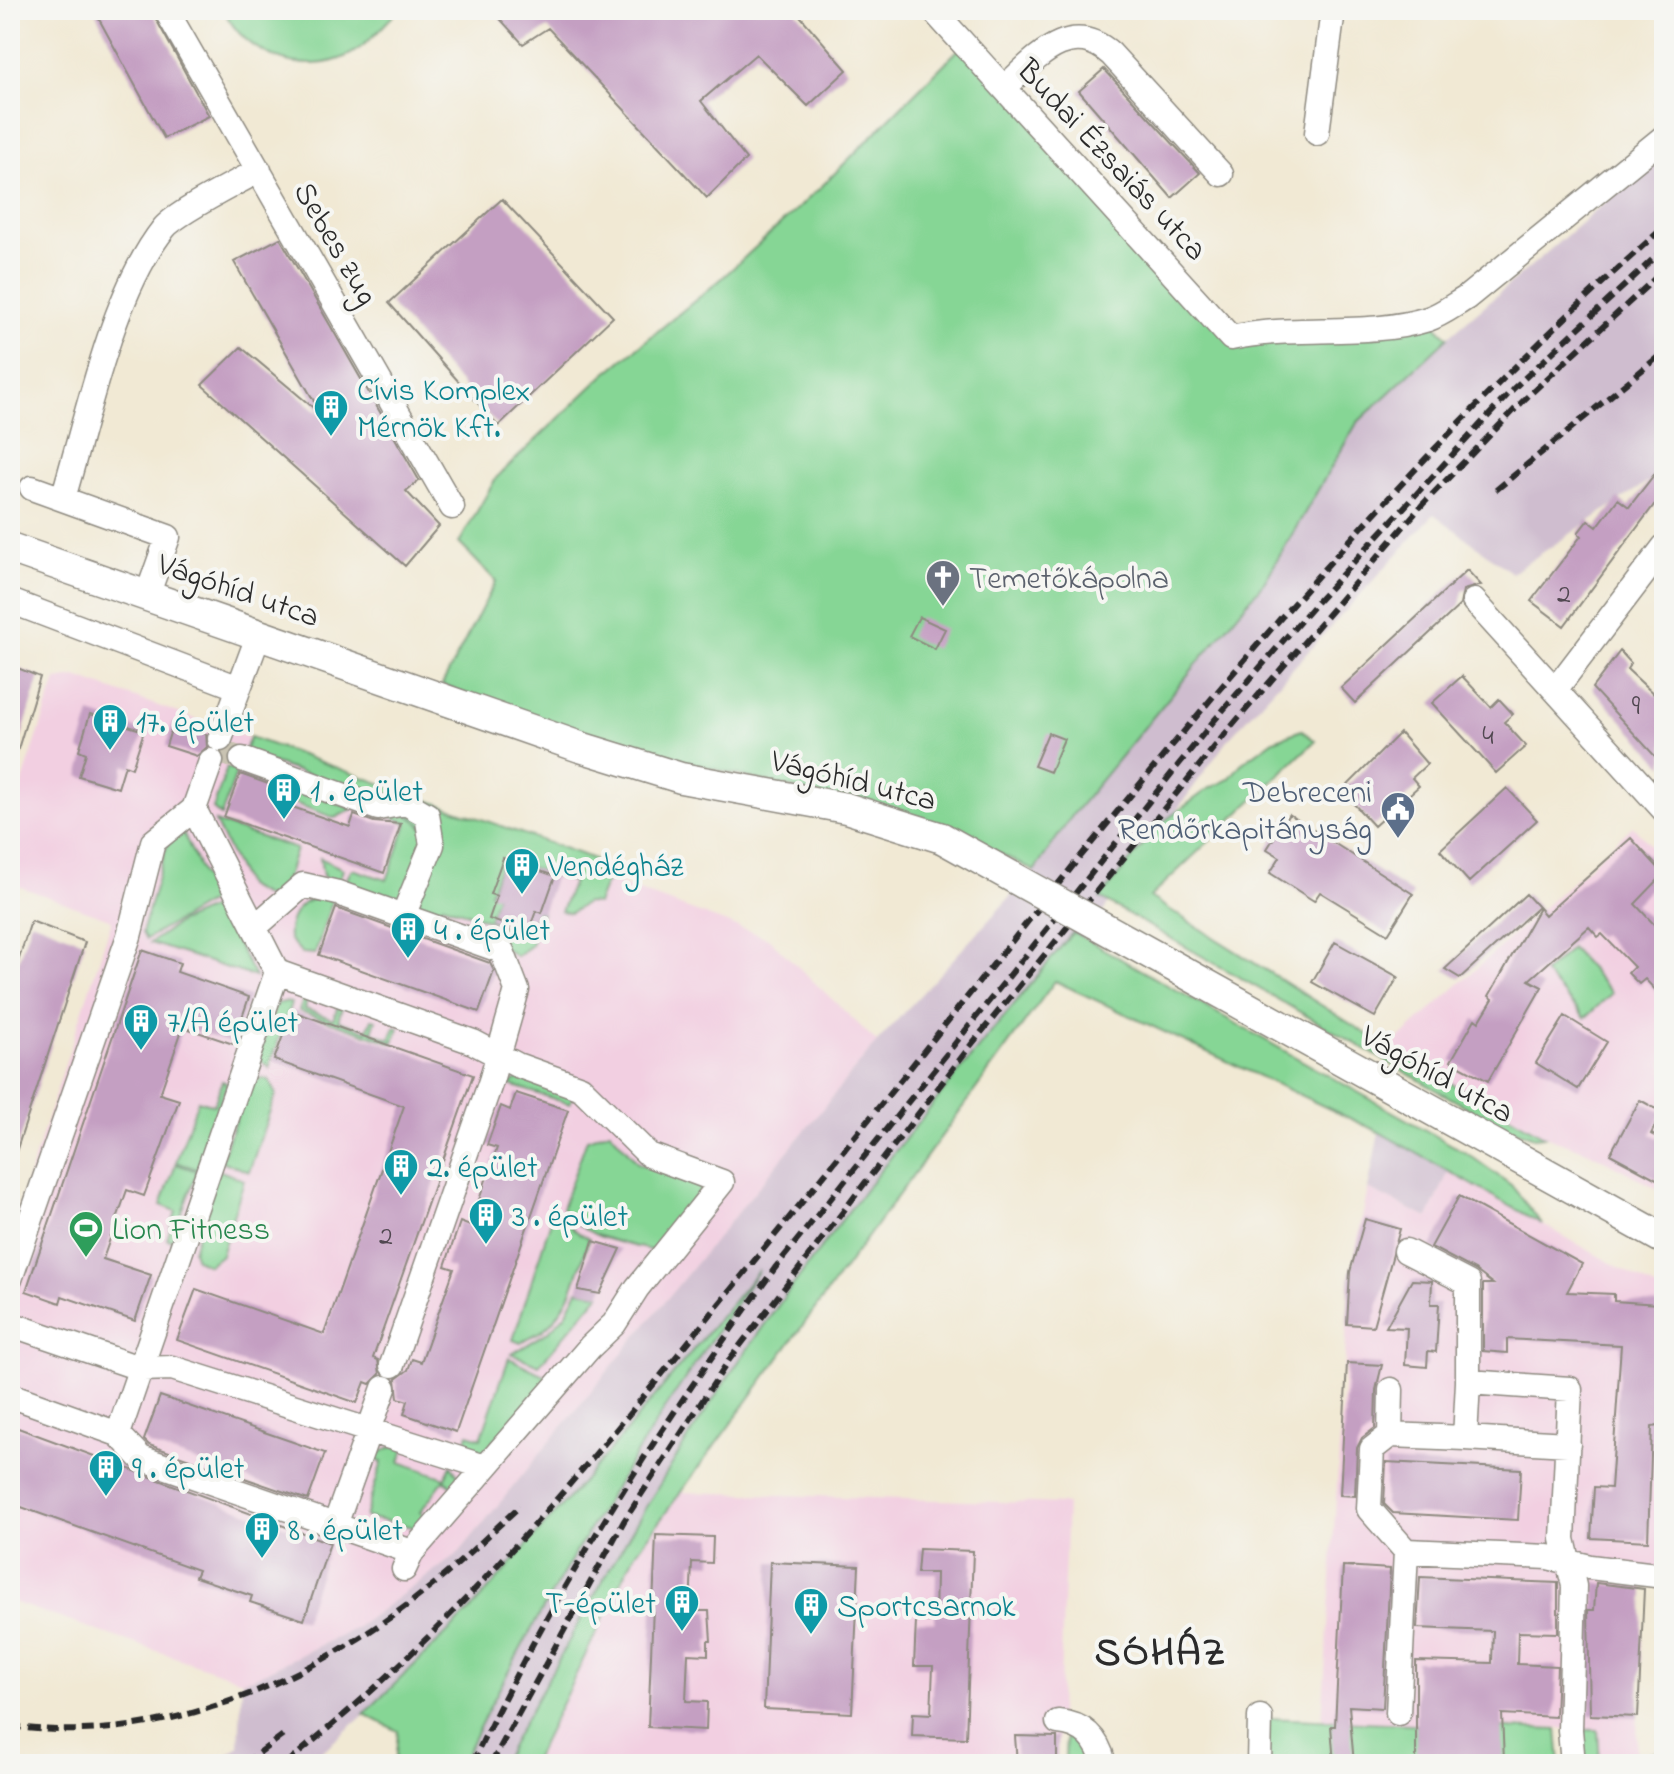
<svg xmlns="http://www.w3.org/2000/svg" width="1674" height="1774" font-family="'Indie Flower',sans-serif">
<rect width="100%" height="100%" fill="#f6f6f2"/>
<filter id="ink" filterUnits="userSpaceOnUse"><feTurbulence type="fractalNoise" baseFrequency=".0125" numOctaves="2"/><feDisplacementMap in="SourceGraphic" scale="16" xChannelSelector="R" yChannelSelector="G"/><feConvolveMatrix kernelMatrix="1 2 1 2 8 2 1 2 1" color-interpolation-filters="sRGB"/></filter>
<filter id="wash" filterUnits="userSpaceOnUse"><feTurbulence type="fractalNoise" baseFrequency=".006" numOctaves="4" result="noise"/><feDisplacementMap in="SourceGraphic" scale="32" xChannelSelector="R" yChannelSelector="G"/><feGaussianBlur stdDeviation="1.8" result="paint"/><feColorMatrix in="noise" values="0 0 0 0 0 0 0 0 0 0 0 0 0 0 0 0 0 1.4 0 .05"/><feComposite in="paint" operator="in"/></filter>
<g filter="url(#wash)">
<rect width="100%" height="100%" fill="#f1e9d4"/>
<path fill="#f2cfe1" d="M 76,677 L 594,859 L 595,875 L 768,938 L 877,1042 L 458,1554 L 357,1627 L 253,1678 L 242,1680 L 10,1601 L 10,1234 L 112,920 L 10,883 L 10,820 L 56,680 Z
M 1633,826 L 1664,860 L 1664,1192 L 1587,1151 L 1544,1136 L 1389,1048 Z
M 1449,1171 L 1664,1293 L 1664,1588 L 1644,1586 L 1636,1758 L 1600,1764 L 1598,1730 L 1322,1720 L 1350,1278 L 1368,1189 L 1428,1218 Z
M 681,1492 L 1067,1504 L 1057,1762 L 532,1764 L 634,1556 Z"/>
<path fill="#cfbdcf" d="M 1664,152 L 1664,471 L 1512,573 L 1434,514 L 1230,737 L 634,1556 L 532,1764 L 395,1764 L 398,1731 L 364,1715 L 308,1764 L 213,1764 L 239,1747 L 242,1680 L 253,1678 L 357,1627 L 458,1554 L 877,1042 L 1034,871 L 1074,813 L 1265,581 L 1357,423 L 1448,337 Z
M 1379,1132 L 1449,1171 L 1428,1218 L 1368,1189 Z"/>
<path fill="#86d695" stroke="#588060" stroke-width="2" d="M 224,10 L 399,10 C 384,24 367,46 349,55 C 304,78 244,55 224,10 Z
M 964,44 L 1214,316 L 1264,331 L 1430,319 L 1448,337 L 1357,423 L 1265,581 L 1074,813 L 1034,871 L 948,827 L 562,731 L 442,685 L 496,581 L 459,543 L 496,478 L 604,375 L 720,280 L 822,186 Z
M 1302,730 L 1315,741 L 1150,897 L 1389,1048 L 1544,1136 L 1534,1137 L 1491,1121 L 1100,898 L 1159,825 L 1208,789 L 1229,779 L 1241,764 L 1274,740 Z
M 250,737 L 594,859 L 595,875 L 607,879 L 597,904 L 586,903 L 570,913 L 561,911 L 573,882 L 503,858 L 490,893 L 497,896 L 489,919 L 528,933 L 536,911 L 542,913 L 531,945 L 516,956 L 490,938 L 503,925 L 443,905 L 429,918 L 421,910 L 418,899 L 439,837 L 385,799 L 244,754 Z
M 227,767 L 237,771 L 221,816 L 213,809 Z
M 296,788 L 353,809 L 335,818 L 291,802 Z
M 405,809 L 426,831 L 405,894 L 388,900 L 343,886 L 352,869 L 387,880 L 407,823 L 383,813 Z
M 215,822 L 296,849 L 283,890 L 268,898 L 246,886 Z
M 182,830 L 214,900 L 146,939 L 142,933 L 167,845 Z
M 320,858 L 343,869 L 338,884 L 323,876 Z
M 318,897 L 333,898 L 315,954 L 302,953 L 289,939 C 287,919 298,902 318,897 Z
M 217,906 L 255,977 L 150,943 L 180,922 Z
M 1073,932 L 1468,1154 L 1511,1185 L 1542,1224 L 1379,1132 L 1055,981 L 634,1556 L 532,1764 L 501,1764 C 575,1629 648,1495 735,1367 C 838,1216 958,1074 1073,932 Z
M 1571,948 L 1612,993 L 1585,1018 L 1544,973 Z
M 305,995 L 308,996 L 305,1009 L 333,1019 L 338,1007 L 342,1008 L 338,1020 L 367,1031 L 372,1019 L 376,1020 L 372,1032 L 390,1039 L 395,1027 L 399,1028 L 393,1043 L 299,1011 Z
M 284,1002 L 291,1003 L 269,1067 L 258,1058 L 276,1004 Z
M 262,1078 L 269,1080 L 276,1093 L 249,1172 L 221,1161 L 247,1087 Z
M 522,1078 L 573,1096 L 570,1104 L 507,1084 Z
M 222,1081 L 227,1083 L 197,1169 L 176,1162 L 198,1100 L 214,1105 Z
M 610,1131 L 639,1164 L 688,1178 L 702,1189 L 654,1251 C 620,1242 584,1239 562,1208 L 587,1139 Z
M 176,1164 L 197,1171 L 172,1240 L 167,1239 L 176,1211 L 161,1205 Z
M 218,1170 L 244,1180 L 221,1255 L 208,1265 L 196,1259 L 193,1250 Z
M 558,1212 L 574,1230 L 589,1239 C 578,1272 571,1308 543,1330 C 536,1335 528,1337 521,1343 L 513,1340 L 552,1217 Z
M 759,1270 C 648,1428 546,1590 461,1764 L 395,1764 L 398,1731 L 364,1714 L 470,1611 L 618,1441 Z
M 578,1290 L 600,1294 L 539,1365 L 512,1354 L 549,1331 L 566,1314 Z
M 509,1358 L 554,1380 L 481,1454 L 464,1447 L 468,1434 L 481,1438 Z
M 391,1447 L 405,1448 L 400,1462 L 445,1478 L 451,1465 L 459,1477 L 455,1488 L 444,1480 L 420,1512 L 431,1521 L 417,1528 L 365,1517 L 382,1462 L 369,1458 Z
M 1267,1718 L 1557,1730 L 1560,1764 L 1267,1764 Z
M 1066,1730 L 1073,1732 L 1097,1764 L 1065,1764 Z
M 1583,1730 L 1598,1730 L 1600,1764 L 1584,1764 Z
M 1664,1750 L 1664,1764 L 1603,1764 Z"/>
<g id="blocks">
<path fill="#c49fc2" d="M 94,10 L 151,10 L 209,116 L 164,138 Z
M 492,10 L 795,10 L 847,70 L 808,106 L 756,54 L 701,101 L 746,159 L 707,198 L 548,28 L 523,44 Z
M 1104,69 L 1200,173 L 1172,198 L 1079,91 Z
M 502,199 L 613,317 L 498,426 L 389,303 Z
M 280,238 L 419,480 L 406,491 L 439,526 L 405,566 L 202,385 L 241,347 L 322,415 L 234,262 Z
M 1664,462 L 1664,512 L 1654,505 L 1564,626 L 1531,601 L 1581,536 L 1578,533 L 1588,520 L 1597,527 L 1618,499 L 1629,507 Z
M 1467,570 L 1481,585 L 1463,590 L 1460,605 L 1355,703 L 1341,688 Z
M 919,617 L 945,629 L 935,649 L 909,636 Z
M 1620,651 L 1631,663 L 1627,669 L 1656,696 L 1664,688 L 1664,766 L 1592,688 Z
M 10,665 L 40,677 L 14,762 L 10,762 Z
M 1462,676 L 1491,707 L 1499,699 L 1513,714 L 1504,722 L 1526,746 L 1496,773 L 1432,703 Z
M 90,714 L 144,731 L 132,768 L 125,765 L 118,788 L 79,776 L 86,753 L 79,750 Z
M 173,723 L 206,734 L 207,747 L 197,756 L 166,746 Z
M 1048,733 L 1064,739 L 1050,772 L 1034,766 Z
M 1400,733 L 1427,764 L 1412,778 L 1419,786 L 1374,826 L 1342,791 Z
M 240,774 L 285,790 L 281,803 L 350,827 L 354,815 L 374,822 L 401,824 L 384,873 L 224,817 Z
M 1507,788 L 1537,820 L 1469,882 L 1440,850 Z
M 1289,814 L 1413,894 L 1388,934 L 1320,892 L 1314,901 L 1270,873 L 1280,857 L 1267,849 Z
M 1631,838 L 1664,874 L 1635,904 L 1664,935 L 1664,999 L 1645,979 L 1639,984 L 1628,973 L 1634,967 L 1602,934 L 1598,937 L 1589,927 L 1529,980 L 1542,987 L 1488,1081 L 1451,1061 L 1475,1019 L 1479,1022 L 1493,999 L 1489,996 L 1539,908 L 1545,915 Z
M 503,858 L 555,876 L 542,913 L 536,911 L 528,933 L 489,919 L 497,896 L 490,894 Z
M 1526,894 L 1538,907 L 1460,978 L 1445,969 Z
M 336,908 L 490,963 L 494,971 L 479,1012 L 319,955 Z
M 31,921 L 85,942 L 13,1161 L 10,1160 L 10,987 Z
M 1335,942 L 1398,977 L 1375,1017 L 1312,982 Z
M 142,950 L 180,963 L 177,972 L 249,997 L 233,1044 L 183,1027 L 160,1094 L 179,1100 L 144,1196 L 127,1190 L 103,1259 L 151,1275 L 135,1321 L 62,1296 L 60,1303 L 26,1291 Z
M 292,1011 L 473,1075 L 373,1358 L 378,1360 L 380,1374 L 370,1384 L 365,1382 L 357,1403 L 177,1340 L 196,1289 L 324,1334 L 404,1106 L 274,1060 Z
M 1565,1016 L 1607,1042 L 1578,1089 L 1536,1063 Z
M 516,1093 L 568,1110 L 456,1432 L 404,1414 L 408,1401 L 398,1398 L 396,1379 L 408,1370 L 412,1359 L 421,1362 L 454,1269 L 445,1266 L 460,1222 L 470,1226 L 497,1148 L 487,1145 L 501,1106 L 510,1110 Z
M 1640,1100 L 1662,1112 L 1651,1134 L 1664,1141 L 1664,1183 L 1610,1154 Z
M 1459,1196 L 1582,1264 L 1567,1292 L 1614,1294 L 1614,1301 L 1658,1304 L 1658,1315 L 1664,1316 L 1664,1425 L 1652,1427 L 1648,1541 L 1591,1538 L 1594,1487 L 1611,1488 L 1621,1345 L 1507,1339 L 1507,1353 L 1483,1351 L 1483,1284 L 1493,1284 L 1475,1270 L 1431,1247 Z
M 1365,1219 L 1400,1229 L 1373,1326 L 1347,1324 L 1350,1272 Z
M 593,1241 L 621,1249 L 600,1294 L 578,1290 Z
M 1412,1280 L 1432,1281 L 1431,1304 L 1439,1304 L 1436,1352 L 1428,1351 L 1427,1367 L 1405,1365 L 1407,1328 L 1386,1327 Z
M 1347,1363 L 1382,1365 L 1376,1390 L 1375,1428 L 1362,1438 L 1357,1448 L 1355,1496 L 1340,1495 Z
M 160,1396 L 325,1453 L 308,1500 L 149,1445 L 144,1440 Z
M 10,1425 L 330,1543 L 304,1620 L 250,1602 L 252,1596 L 195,1577 L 198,1570 L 10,1503 Z
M 1386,1462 L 1521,1469 L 1518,1520 L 1393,1513 L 1384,1504 Z
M 656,1535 L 713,1537 L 712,1563 L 692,1562 L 690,1611 L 709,1611 L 711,1641 L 708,1641 L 708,1655 L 688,1654 L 686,1701 L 707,1702 L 706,1730 L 648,1727 Z
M 919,1549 L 973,1551 L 966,1738 L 912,1736 L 913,1713 L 931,1714 L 933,1666 L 914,1666 L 916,1621 L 935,1622 L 936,1573 L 917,1573 Z
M 770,1562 L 859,1566 L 852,1713 L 764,1709 Z
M 1343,1566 L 1390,1569 L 1383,1708 L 1349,1706 L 1354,1764 L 1334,1764 L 1331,1726 L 1335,1726 Z
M 1420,1577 L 1558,1583 L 1558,1633 L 1518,1632 L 1517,1664 L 1557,1666 L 1555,1717 L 1502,1714 L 1504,1761 L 1416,1764 L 1416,1661 L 1492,1663 L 1493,1631 L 1417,1628 Z
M 1596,1583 L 1644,1589 L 1638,1717 L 1590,1715 L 1588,1610 L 1594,1610 Z
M 1015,1736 L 1057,1737 L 1057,1762 L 1017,1764 Z"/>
</g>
</g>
<g filter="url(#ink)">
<use href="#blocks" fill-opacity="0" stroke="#8e8a80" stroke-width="2"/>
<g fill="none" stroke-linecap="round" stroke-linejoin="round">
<path stroke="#c9c3b2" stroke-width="24" stroke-dasharray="24 12" stroke-linecap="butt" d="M 215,750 L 242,759"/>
<g stroke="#8e8a80" stroke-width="27">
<path id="minor" d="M 166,10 L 452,507
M 933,10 L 1231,338 C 1295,324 1367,338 1428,319 C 1441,315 1454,305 1466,298 L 1664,137
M 1004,88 C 1035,60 1069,17 1111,54 L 1221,174
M 1317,133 L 1333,10
M 32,488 L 168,537 L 147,596
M 63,498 C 87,418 112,293 164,228 C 177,212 237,183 259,170
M 10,601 L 239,688
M 1474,601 L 1664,810
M 1555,690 L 1664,547
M 220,739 L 259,634
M 242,759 L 378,808 L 406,803 L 427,815 L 432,845 L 403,916
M 194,809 L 277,972 L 473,1042 L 517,1065 L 581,1088 L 649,1155 L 722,1182 L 637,1288 L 614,1324 L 590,1347 L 412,1552 L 404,1569
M 255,927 L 303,885 L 338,893 L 502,951 L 517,990 L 491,1081 L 392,1365
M 1406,1251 L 1468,1283 L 1468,1382
M 10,1279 L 129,936 L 153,842 L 194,809 L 211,761
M 10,1324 L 142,1369 L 172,1368 L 485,1467
M 10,1395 L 118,1434 L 141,1458 L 412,1552
M 118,1434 L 277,972
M 1390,1435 L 1391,1390
M 1568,1444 L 1465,1438 L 1468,1382 L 1570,1389 L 1563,1539 L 1574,1586 L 1570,1730 L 1573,1764
M 335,1525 L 384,1388
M 1406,1551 L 1548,1557 L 1590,1567 L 1664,1576
M 1398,1713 L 1406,1551 L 1369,1509 L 1372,1449 L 1390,1435 L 1465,1438
M 1058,1722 C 1084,1724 1098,1739 1104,1764
M 1259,1764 L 1260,1717"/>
</g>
<g stroke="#8e8a80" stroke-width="33">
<path id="major" d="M 10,548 L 580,747 L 681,778 L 846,808 L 942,838
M 1182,971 L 1664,1239"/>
</g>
<use href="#minor" stroke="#fff" stroke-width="24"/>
<use href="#major" stroke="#fff" stroke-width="30"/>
<path stroke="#2b2b2b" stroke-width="6" stroke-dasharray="12 6" stroke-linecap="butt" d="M 1496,490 L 1664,352
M 10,1726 C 160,1748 314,1681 429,1588 C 461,1563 490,1533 520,1506
M 244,1764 L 286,1733
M 286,1764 C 323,1732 361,1702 396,1668 C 544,1528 669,1364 798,1207 C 1073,869 1337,516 1664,227
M 472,1764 C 554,1588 662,1424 775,1268 L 1212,723 L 1315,604 L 1514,388 L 1664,249
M 491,1764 L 624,1521 L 729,1360 L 971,1045 L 1225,734 L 1423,504 L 1526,398 L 1664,270"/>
<g stroke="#8e8a80" stroke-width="33" stroke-linecap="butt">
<path id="major-bridge" d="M 942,838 L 1182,971"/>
</g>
<use href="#major-bridge" stroke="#fff" stroke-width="30"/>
</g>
</g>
<defs>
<g id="building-pin" transform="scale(1.8)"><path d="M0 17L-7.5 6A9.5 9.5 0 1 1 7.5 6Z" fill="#0f9aa8" stroke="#f6f6f2"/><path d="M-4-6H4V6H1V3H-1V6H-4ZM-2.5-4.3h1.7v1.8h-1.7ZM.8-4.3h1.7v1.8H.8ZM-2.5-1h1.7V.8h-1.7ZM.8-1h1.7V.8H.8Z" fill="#fff"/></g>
<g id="church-pin" transform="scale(1.8)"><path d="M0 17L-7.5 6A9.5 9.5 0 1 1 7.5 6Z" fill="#6b7280" stroke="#f6f6f2"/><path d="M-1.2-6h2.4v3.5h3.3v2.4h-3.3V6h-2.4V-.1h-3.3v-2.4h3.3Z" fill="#fff"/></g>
<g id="civic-pin" transform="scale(1.8)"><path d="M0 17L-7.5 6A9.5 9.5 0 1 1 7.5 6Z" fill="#5c6f8a" stroke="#f6f6f2"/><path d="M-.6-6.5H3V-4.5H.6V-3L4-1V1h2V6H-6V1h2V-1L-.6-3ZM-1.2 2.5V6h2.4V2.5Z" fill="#fff"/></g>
<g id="stadium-pin" transform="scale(1.8)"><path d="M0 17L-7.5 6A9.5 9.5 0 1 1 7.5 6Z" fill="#2e9e5b" stroke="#f6f6f2"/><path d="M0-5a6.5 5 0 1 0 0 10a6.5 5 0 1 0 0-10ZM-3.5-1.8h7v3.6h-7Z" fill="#fff"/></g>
</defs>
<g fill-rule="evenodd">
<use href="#building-pin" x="331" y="407"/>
<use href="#church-pin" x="943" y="577"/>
<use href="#building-pin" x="110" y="721"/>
<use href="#building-pin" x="284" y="790"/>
<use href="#civic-pin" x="1398" y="809"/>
<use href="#building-pin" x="522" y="865"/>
<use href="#building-pin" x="408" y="929"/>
<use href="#building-pin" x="141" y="1021"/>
<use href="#building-pin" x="401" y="1166"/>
<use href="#building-pin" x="486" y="1215"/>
<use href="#stadium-pin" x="86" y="1228"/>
<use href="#building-pin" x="106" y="1467"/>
<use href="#building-pin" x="262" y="1529"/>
<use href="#building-pin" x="682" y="1602"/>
<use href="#building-pin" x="811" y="1605"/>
</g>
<g text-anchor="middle" stroke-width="8" stroke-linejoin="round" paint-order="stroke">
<g font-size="28" fill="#514851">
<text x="1564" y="602">2</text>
<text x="1636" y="714">9</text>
<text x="1488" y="744">4</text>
<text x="386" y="1244">2</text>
</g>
<g font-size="32" fill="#2b2b2b" stroke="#f6f6f2">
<text transform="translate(1113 159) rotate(47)" y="11">Budai Ézsaiás utca</text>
<text transform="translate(337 243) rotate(60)" y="11">Sebes zug</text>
<text transform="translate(239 589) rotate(19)" y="11">Vágóhíd utca</text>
<text transform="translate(854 779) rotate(14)" y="11">Vágóhíd utca</text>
<text transform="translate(1438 1073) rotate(29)" y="11">Vágóhíd utca</text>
</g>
<g font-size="32" fill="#0d838f" stroke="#f6f6f2" text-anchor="start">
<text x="357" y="400">Cívis Komplex<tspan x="357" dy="37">Mérnök Kft.</tspan></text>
<text x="136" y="732">17. épület</text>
<text x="310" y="801">1 . épület</text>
<text x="548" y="876">Vendégház</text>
<text x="434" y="940">4 . épület</text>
<text x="167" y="1032">7/A épület</text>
<text x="427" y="1177">2. épület</text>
<text x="512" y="1226">3 . épület</text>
<text x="132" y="1478">9 . épület</text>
<text x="288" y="1540">8 . épület</text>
<text x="656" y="1613" text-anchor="end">T-épület</text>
<text x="837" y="1616">Sportcsarnok</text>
</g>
<g font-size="32" fill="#5b616d" stroke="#f6f6f2" text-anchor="start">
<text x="969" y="588">Temetőkápolna</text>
</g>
<g font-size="32" fill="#4e5e75" stroke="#f6f6f2" text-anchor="end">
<text x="1372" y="802">Debreceni<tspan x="1372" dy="37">Rendőrkapitányság</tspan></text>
</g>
<g font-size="32" fill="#27864d" stroke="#f6f6f2" text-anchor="start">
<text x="112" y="1239">Lion Fitness</text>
</g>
<g font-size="40" font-weight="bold" letter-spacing="2" fill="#2b2b2b" stroke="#f6f6f2">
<text x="1161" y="1664">SÓHÁZ</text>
</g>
</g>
<rect width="1674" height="1774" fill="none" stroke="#f6f6f2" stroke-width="40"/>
</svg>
